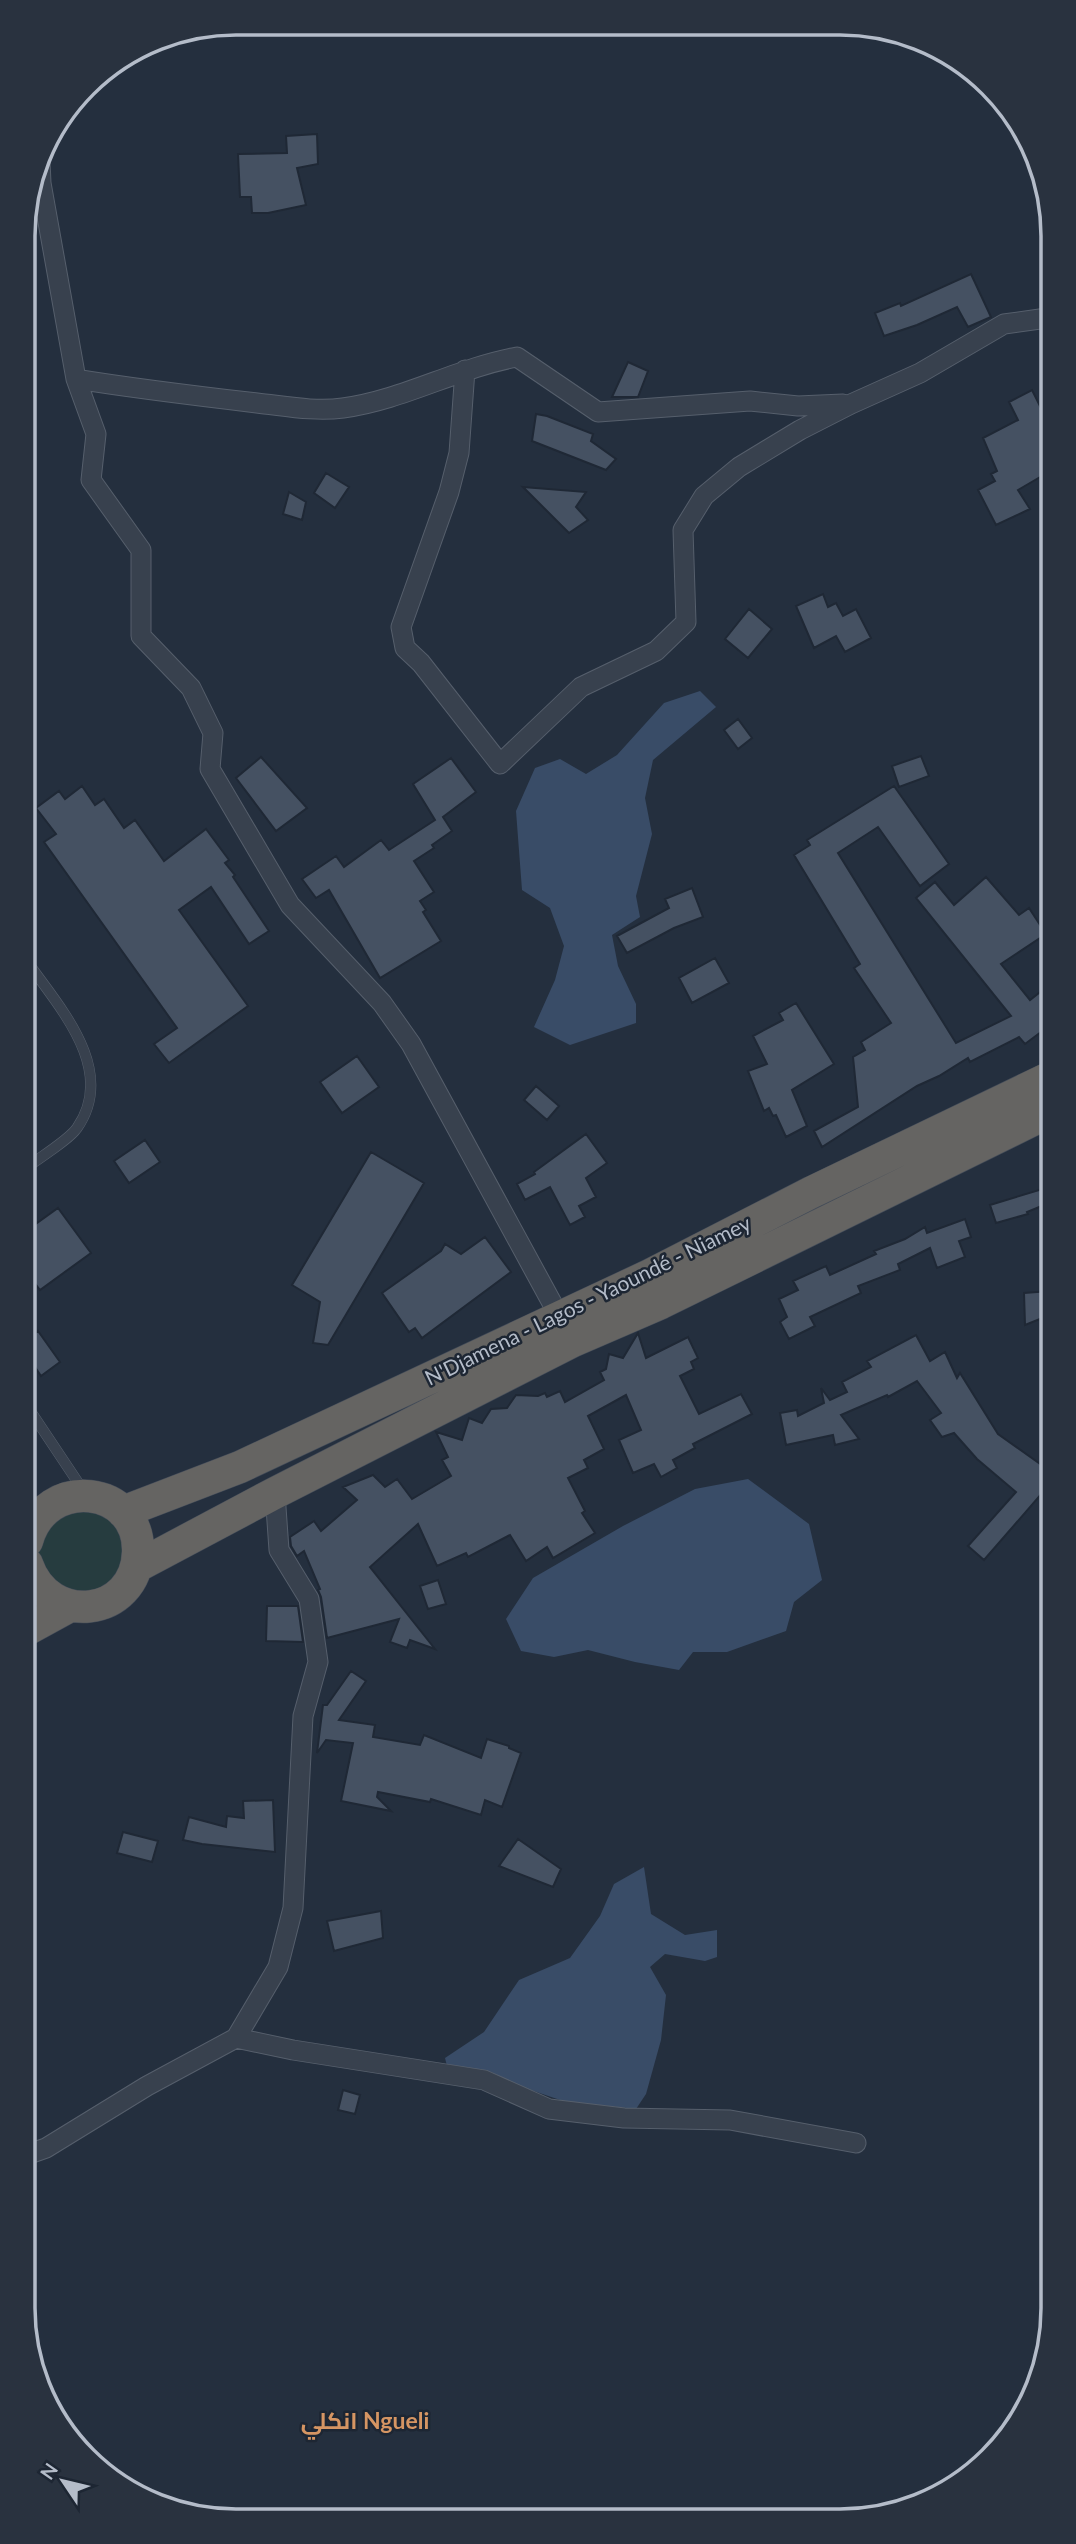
<svg xmlns="http://www.w3.org/2000/svg" width="1076" height="2544" font-family="Lato,Cairo,sans-serif">
<rect width="100%" height="100%" fill="#242f3e"/>
<path fill="#263c3f" d="M 73,1506 L 116,1519 L 129,1562 L 99,1596 L 55,1591 L 35,1551 L 38,1536 Z"/>
<path fill="#394c67" d="M 700,691 L 716,707 L 653,760 L 645,798 L 652,834 L 636,896 L 640,917 L 612,935 L 618,966 L 636,1004 L 636,1023 L 570,1045 L 534,1027 L 555,980 L 564,946 L 550,908 L 522,890 L 516,811 L 535,768 L 560,759 L 586,774 L 617,755 L 664,703 Z
M 748,1479 L 809,1524 L 822,1580 L 794,1602 L 786,1631 L 727,1652 L 693,1652 L 679,1670 L 635,1662 L 588,1650 L 554,1657 L 521,1651 L 506,1619 L 533,1578 L 623,1526 L 695,1489 Z
M 644,1867 L 651,1914 L 685,1935 L 717,1930 L 717,1957 L 705,1961 L 665,1954 L 650,1967 L 666,1995 L 661,2040 L 646,2094 L 636,2109 L 563,2101 L 519,2086 L 491,2072 L 447,2066 L 445,2058 L 484,2032 L 519,1980 L 570,1958 L 600,1916 L 614,1884 Z"/>
<path fill="#455162" stroke="#1f2835" stroke-width="2" d="M 317,134 L 318,164 L 297,168 L 306,205 L 268,213 L 252,213 L 251,197 L 240,197 L 238,154 L 287,153 L 286,136 Z
M 971,274 L 991,317 L 968,327 L 957,307 L 917,325 L 884,336 L 875,313 L 900,303 L 901,306 Z
M 628,362 L 648,371 L 638,397 L 612,397 Z
M 1032,390 L 1047,420 L 1047,473 L 1018,490 L 1030,509 L 996,525 L 978,490 L 995,481 L 991,474 L 997,471 L 983,438 L 1018,420 L 1009,402 Z
M 536,414 L 547,416 L 593,434 L 591,441 L 616,459 L 606,470 L 532,441 Z
M 326,473 L 349,487 L 335,508 L 314,493 Z
M 523,487 L 586,492 L 576,507 L 588,520 L 569,533 Z
M 289,492 L 306,502 L 302,520 L 283,514 Z
M 823,594 L 828,607 L 836,603 L 843,616 L 856,609 L 871,638 L 845,652 L 836,636 L 814,648 L 796,606 Z
M 749,609 L 772,629 L 748,658 L 725,639 Z
M 738,719 L 752,738 L 738,749 L 724,730 Z
M 921,756 L 929,776 L 899,787 L 892,766 Z
M 261,757 L 307,808 L 276,831 L 236,778 Z
M 451,758 L 476,792 L 443,817 L 452,831 L 432,845 L 434,848 L 414,861 L 434,892 L 420,901 L 426,910 L 423,912 L 441,941 L 380,978 L 329,890 L 316,898 L 302,879 L 336,856 L 344,867 L 381,840 L 389,850 L 435,820 L 413,784 Z
M 82,786 L 95,805 L 104,799 L 124,828 L 135,820 L 164,861 L 206,829 L 229,860 L 225,863 L 235,875 L 233,877 L 269,931 L 249,944 L 211,887 L 179,910 L 248,1006 L 169,1063 L 154,1044 L 177,1028 L 44,842 L 56,834 L 36,808 L 59,791 L 65,799 Z
M 894,786 L 949,864 L 920,886 L 878,827 L 838,853 L 956,1043 L 1011,1016 L 916,898 L 935,882 L 954,905 L 986,877 L 1019,915 L 1029,908 L 1046,934 L 1001,964 L 1030,1000 L 1049,985 L 1049,1026 L 1025,1044 L 1019,1037 L 970,1062 L 968,1058 L 939,1076 L 917,1086 L 822,1147 L 814,1131 L 858,1107 L 853,1057 L 865,1050 L 861,1042 L 891,1023 L 854,968 L 860,964 L 794,855 L 810,845 L 807,840 Z
M 692,888 L 703,917 L 674,928 L 627,953 L 617,936 L 669,908 L 665,899 Z
M 715,958 L 729,983 L 692,1003 L 679,978 Z
M 796,1003 L 834,1064 L 792,1090 L 807,1126 L 786,1137 L 776,1115 L 773,1116 L 769,1108 L 764,1111 L 748,1071 L 767,1064 L 753,1036 L 783,1020 L 779,1013 Z
M 357,1056 L 379,1087 L 342,1113 L 320,1082 Z
M 536,1086 L 559,1106 L 547,1120 L 524,1100 Z
M 586,1134 L 607,1163 L 586,1178 L 596,1197 L 579,1206 L 585,1217 L 570,1225 L 550,1187 L 525,1200 L 517,1184 L 535,1174 L 534,1172 Z
M 145,1140 L 160,1162 L 129,1183 L 114,1161 Z
M 371,1152 L 424,1183 L 328,1345 L 313,1343 L 320,1302 L 292,1285 Z
M 1049,1187 L 1049,1203 L 1027,1212 L 1028,1214 L 996,1223 L 990,1205 Z
M 58,1208 L 91,1253 L 40,1290 L 27,1273 L 26,1231 Z
M 965,1219 L 971,1237 L 959,1241 L 965,1257 L 937,1268 L 930,1248 L 898,1264 L 900,1270 L 858,1286 L 861,1293 L 810,1317 L 815,1326 L 789,1339 L 780,1322 L 787,1317 L 779,1299 L 798,1290 L 793,1281 L 826,1266 L 830,1275 L 876,1254 L 874,1251 L 905,1239 L 925,1227 L 927,1233 Z
M 485,1237 L 511,1272 L 422,1338 L 415,1328 L 409,1332 L 382,1293 L 441,1251 L 445,1244 L 461,1254 Z
M 1050,1291 L 1050,1315 L 1025,1325 L 1024,1293 Z
M 38,1331 L 60,1362 L 41,1376 L 27,1355 L 27,1339 Z
M 638,1333 L 646,1358 L 688,1337 L 698,1358 L 691,1362 L 694,1369 L 680,1376 L 699,1414 L 741,1394 L 752,1414 L 693,1444 L 695,1448 L 673,1460 L 677,1468 L 661,1477 L 654,1464 L 633,1473 L 619,1440 L 641,1430 L 626,1395 L 588,1416 L 604,1449 L 584,1460 L 588,1468 L 568,1478 L 585,1511 L 582,1513 L 595,1533 L 553,1558 L 547,1547 L 526,1561 L 510,1535 L 468,1557 L 466,1553 L 437,1566 L 418,1524 L 370,1567 L 435,1649 L 410,1640 L 407,1648 L 390,1642 L 399,1619 L 327,1638 L 321,1597 L 318,1590 L 320,1589 L 304,1551 L 297,1556 L 291,1546 L 290,1537 L 314,1521 L 321,1531 L 357,1500 L 343,1487 L 373,1475 L 385,1487 L 397,1479 L 412,1499 L 451,1476 L 442,1460 L 448,1457 L 436,1432 L 462,1440 L 469,1418 L 482,1423 L 491,1409 L 507,1408 L 516,1395 L 538,1396 L 545,1393 L 547,1397 L 560,1391 L 565,1402 L 604,1380 L 600,1372 L 606,1369 L 609,1354 L 623,1358 Z
M 916,1335 L 930,1361 L 945,1352 L 957,1378 L 960,1373 L 998,1434 L 1050,1471 L 1050,1484 L 984,1560 L 968,1546 L 1016,1492 L 977,1459 L 954,1433 L 942,1437 L 930,1420 L 941,1413 L 917,1381 L 888,1397 L 887,1395 L 841,1415 L 859,1439 L 835,1445 L 833,1435 L 786,1445 L 780,1413 L 797,1410 L 798,1416 L 824,1403 L 821,1388 L 830,1400 L 847,1392 L 842,1382 L 871,1367 L 867,1361 Z
M 438,1580 L 446,1604 L 428,1609 L 420,1586 Z
M 267,1606 L 298,1606 L 303,1642 L 266,1641 Z
M 351,1671 L 366,1681 L 339,1720 L 375,1725 L 373,1737 L 420,1745 L 424,1735 L 481,1758 L 487,1739 L 509,1746 L 509,1748 L 521,1753 L 502,1807 L 485,1800 L 481,1815 L 431,1799 L 430,1802 L 378,1792 L 377,1797 L 391,1811 L 341,1801 L 353,1743 L 326,1740 L 317,1753 L 323,1705 L 327,1705 Z
M 273,1800 L 275,1852 L 202,1844 L 183,1840 L 189,1817 L 226,1827 L 227,1816 L 244,1818 L 243,1801 Z
M 123,1832 L 158,1841 L 152,1862 L 117,1853 Z
M 518,1839 L 561,1869 L 553,1887 L 499,1866 Z
M 381,1911 L 383,1938 L 334,1951 L 327,1921 Z
M 343,2090 L 360,2095 L 355,2114 L 338,2110 Z"/>
<g fill="none" stroke-linecap="round" stroke-linejoin="round">
<g stroke="#565f6c" stroke-width="11">
<path id="service" d="M 26,960 C 58,1006 118,1069 77,1128 C 69,1140 39,1158 26,1168
M 27,1406 L 83,1490
M 27,1497 L 39,1514"/>
</g>
<g stroke="#565f6c" stroke-width="21">
<path id="minor" d="M 40,161 L 41,183 L 76,379 L 96,434 L 91,480 L 141,550 L 141,636 L 191,688 L 213,733 L 210,769 L 290,905 L 382,1003 L 411,1044 L 564,1325
M 465,370 L 459,453 L 449,492 L 401,627 L 405,648 L 421,663 L 500,764 L 581,687 L 656,651 L 686,622 L 683,530 L 704,496 L 739,467 L 800,430 L 851,404 L 920,373 L 1004,324 L 1047,318
M 76,379 C 137,389 197,396 257,403 C 285,406 315,412 343,408 C 403,400 457,368 517,357 L 598,412 L 750,401 L 798,406 L 843,404
M 236,2038 L 293,2050 L 484,2080 L 549,2109 L 624,2118 L 730,2120 L 856,2143
M 29,2154 L 46,2148 L 147,2086 L 236,2038 L 278,1967 L 293,1908 L 303,1716 L 318,1662 L 309,1599 L 279,1550 L 275,1493"/>
</g>
<g stroke="#434c59" stroke-width="33">
<path id="trunk" d="M 123,1512 L 240,1467 L 650,1275 L 812,1192 L 1049,1078
M 27,1541 C 45,1474 140,1485 138,1552 C 136,1617 49,1628 27,1564
M 136,1567 L 275,1493 L 573,1341 L 661,1303 L 1049,1112
M 28,1629 L 70,1606"/>
</g>
<use href="#service" stroke="#38414e" stroke-width="10"/>
<use href="#minor" stroke="#38414e" stroke-width="19"/>
<use href="#trunk" stroke="#656462" stroke-width="32"/>
</g>
<g text-anchor="middle" stroke-width="5" stroke-linejoin="round" paint-order="stroke">
<g font-size="21" fill="#b4bcc9" stroke="#1d2633">
<text transform="translate(588 1301) rotate(-26)" y="7">N'Djamena - Lagos - Yaoundé - Niamey</text>
</g>
<g font-size="23" font-weight="bold" fill="#d59563" stroke="#1d2633">
<text x="365" y="2429">انكلي Ngueli</text>
</g>
</g>
<path d="M0 0H1076V2544H0ZM236 35H840A201 201 0 0 1 1041 236V2308A201 201 0 0 1 840 2509H236A201 201 0 0 1 35 2308V236A201 201 0 0 1 236 35Z" fill="#29323f" fill-rule="evenodd"/>
<path fill="none" stroke="#b4bcc9" stroke-width="3.5" d="M236 35H840A201 201 0 0 1 1041 236V2308A201 201 0 0 1 840 2509H236A201 201 0 0 1 35 2308V236A201 201 0 0 1 236 35Z"/>
<g transform="translate(63 2481) rotate(305)" stroke="#1d2633" stroke-width="5" paint-order="stroke">
<path d="M0-5L12 26L0 18L-12 26Z" fill="#b4bcc9"/>
<text y="-10" font-size="19" font-weight="bold" text-anchor="middle" fill="#b4bcc9">N</text>
</g>
</svg>
